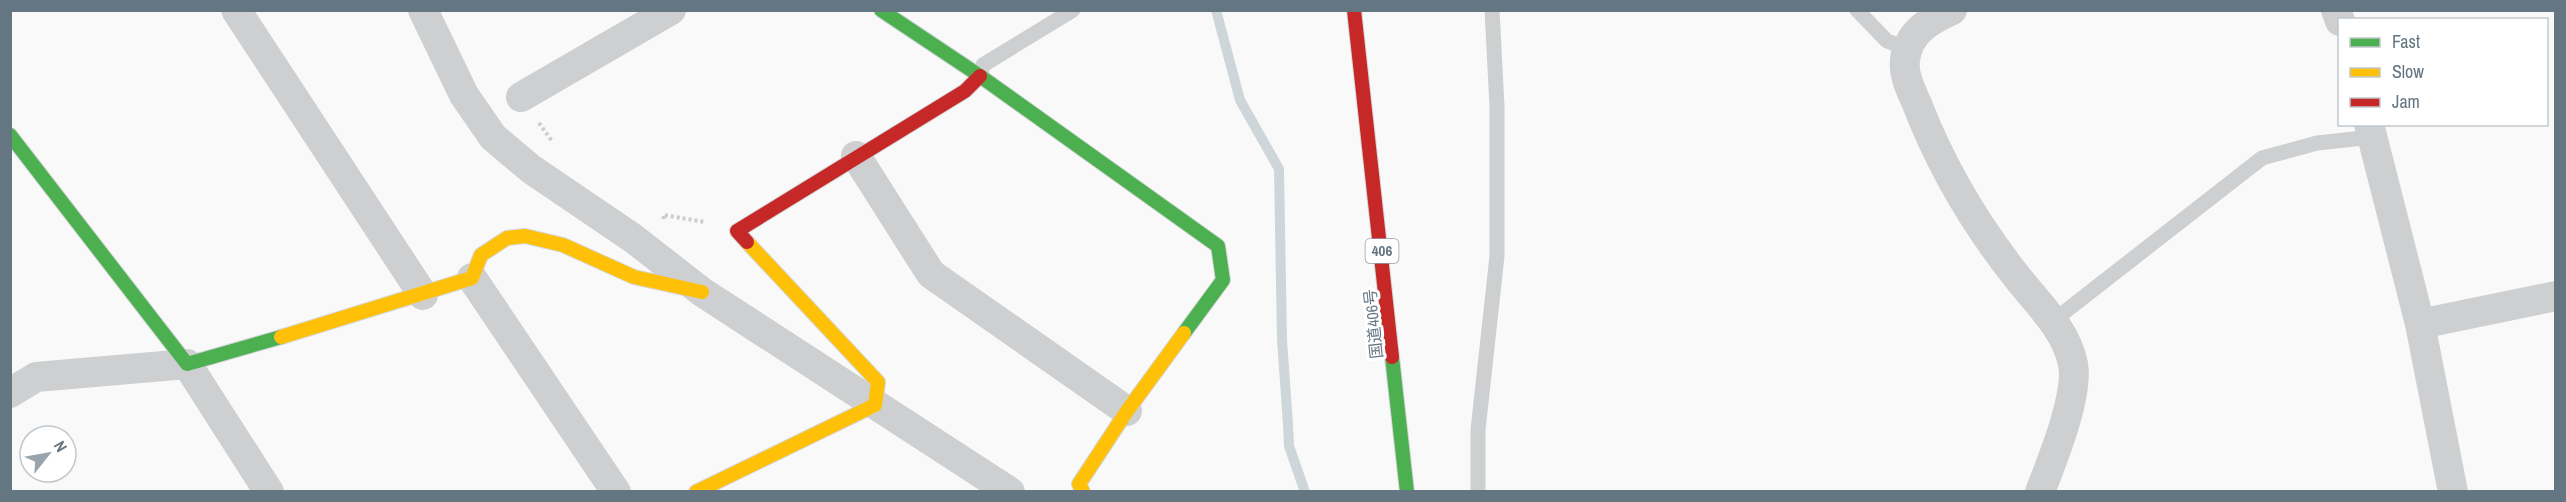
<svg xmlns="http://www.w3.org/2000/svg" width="2566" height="502" font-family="'Archivo Narrow','Noto Sans JP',sans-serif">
<rect width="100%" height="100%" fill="#f9f9f9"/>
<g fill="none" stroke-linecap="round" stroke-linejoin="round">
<path stroke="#ced6d9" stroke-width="10" d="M 1216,10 L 1240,100 L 1279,169 L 1282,340 L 1288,424 L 1289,446 L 1305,492"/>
<g stroke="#d5d6d7" stroke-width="16">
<path id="fast" d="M 881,10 L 980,76 L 1218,246 L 1223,280 L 1184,333
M 10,135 L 187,364 L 281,337
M 1392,357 L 1407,492"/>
</g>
<g stroke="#d5d6d7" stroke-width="16">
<path id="slow" d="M 281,337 L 472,278 L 481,255 L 507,238 L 525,236 L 563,245 L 634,277 L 702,292
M 696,492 L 875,405 L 878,382 L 747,242
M 1083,492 L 1079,484 L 1127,411 L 1184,333"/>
</g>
<g stroke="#d5d6d7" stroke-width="16">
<path id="jam" d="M 1354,10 L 1392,357
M 747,242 L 737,231 L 965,91 L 980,76"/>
</g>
<path stroke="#cbcccd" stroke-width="4" stroke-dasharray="3 3" stroke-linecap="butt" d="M 539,123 L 552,141
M 664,219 L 663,215 L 705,222"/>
<path stroke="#cecfd0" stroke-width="15" d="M 1857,10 L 1887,41 L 1909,49
M 980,76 L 983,65 L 1073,10
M 2053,321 L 2262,158 L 2317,143 L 2373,137
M 1478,492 L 1478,430 L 1497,256 L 1497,106 L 1492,10"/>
<path stroke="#cecfd0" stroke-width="30" d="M 236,10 L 423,295
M 423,10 L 464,95 L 493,137 L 531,169 L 634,239 L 702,292 L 1010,492
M 1952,10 C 1930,20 1908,32 1905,60 C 1903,75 1911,90 1917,104 C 1941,166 1975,224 2017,277 C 2038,304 2066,329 2073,364 C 2079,395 2052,461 2040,492
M 2336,10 L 2340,21
M 521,97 L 671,10
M 2369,124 L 2420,324 L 2453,492
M 856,156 L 931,274 L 1127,411
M 472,278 L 616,492
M 2420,324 L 2556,296
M 10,393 L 36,377 L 187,364 L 269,492"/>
<use href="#fast" stroke="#4caf50" stroke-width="14"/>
<use href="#slow" stroke="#ffc107" stroke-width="14"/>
<use href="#jam" stroke="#c62828" stroke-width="14"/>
</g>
<g text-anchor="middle" stroke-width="6" stroke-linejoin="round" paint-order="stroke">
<rect fill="#fff" stroke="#939fa8" stroke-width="1.5" x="1365.5" y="239" width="33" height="24" rx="4.5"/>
<g font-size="15" font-weight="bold" fill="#657683">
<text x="1382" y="256">406</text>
</g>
<g font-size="16" fill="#657683" stroke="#fff">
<text transform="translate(1373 324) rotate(-96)" y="6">国道406号</text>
</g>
</g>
<rect width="2566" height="502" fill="none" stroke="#657683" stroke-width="24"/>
<rect x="2338" y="18" width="210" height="108" fill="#ffffff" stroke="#c1c8cd" stroke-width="1.5"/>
<rect x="2350" y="38" width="30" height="9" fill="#4caf50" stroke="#c1c8cd" stroke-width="1.5"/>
<text x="2392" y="48" font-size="18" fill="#657683">Fast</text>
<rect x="2350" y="68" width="30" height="9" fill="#ffc107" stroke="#c1c8cd" stroke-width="1.5"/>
<text x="2392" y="78" font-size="18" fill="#657683">Slow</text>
<rect x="2350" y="98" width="30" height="9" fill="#c62828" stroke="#c1c8cd" stroke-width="1.5"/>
<text x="2392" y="108" font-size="18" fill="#657683">Jam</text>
<g transform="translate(48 454) rotate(59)"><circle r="28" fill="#ffffff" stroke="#c1c8cd" stroke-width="1.5"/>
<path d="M0-4.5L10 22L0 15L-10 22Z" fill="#99a4ac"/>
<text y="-9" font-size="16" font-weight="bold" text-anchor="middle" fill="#657683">N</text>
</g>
</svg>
